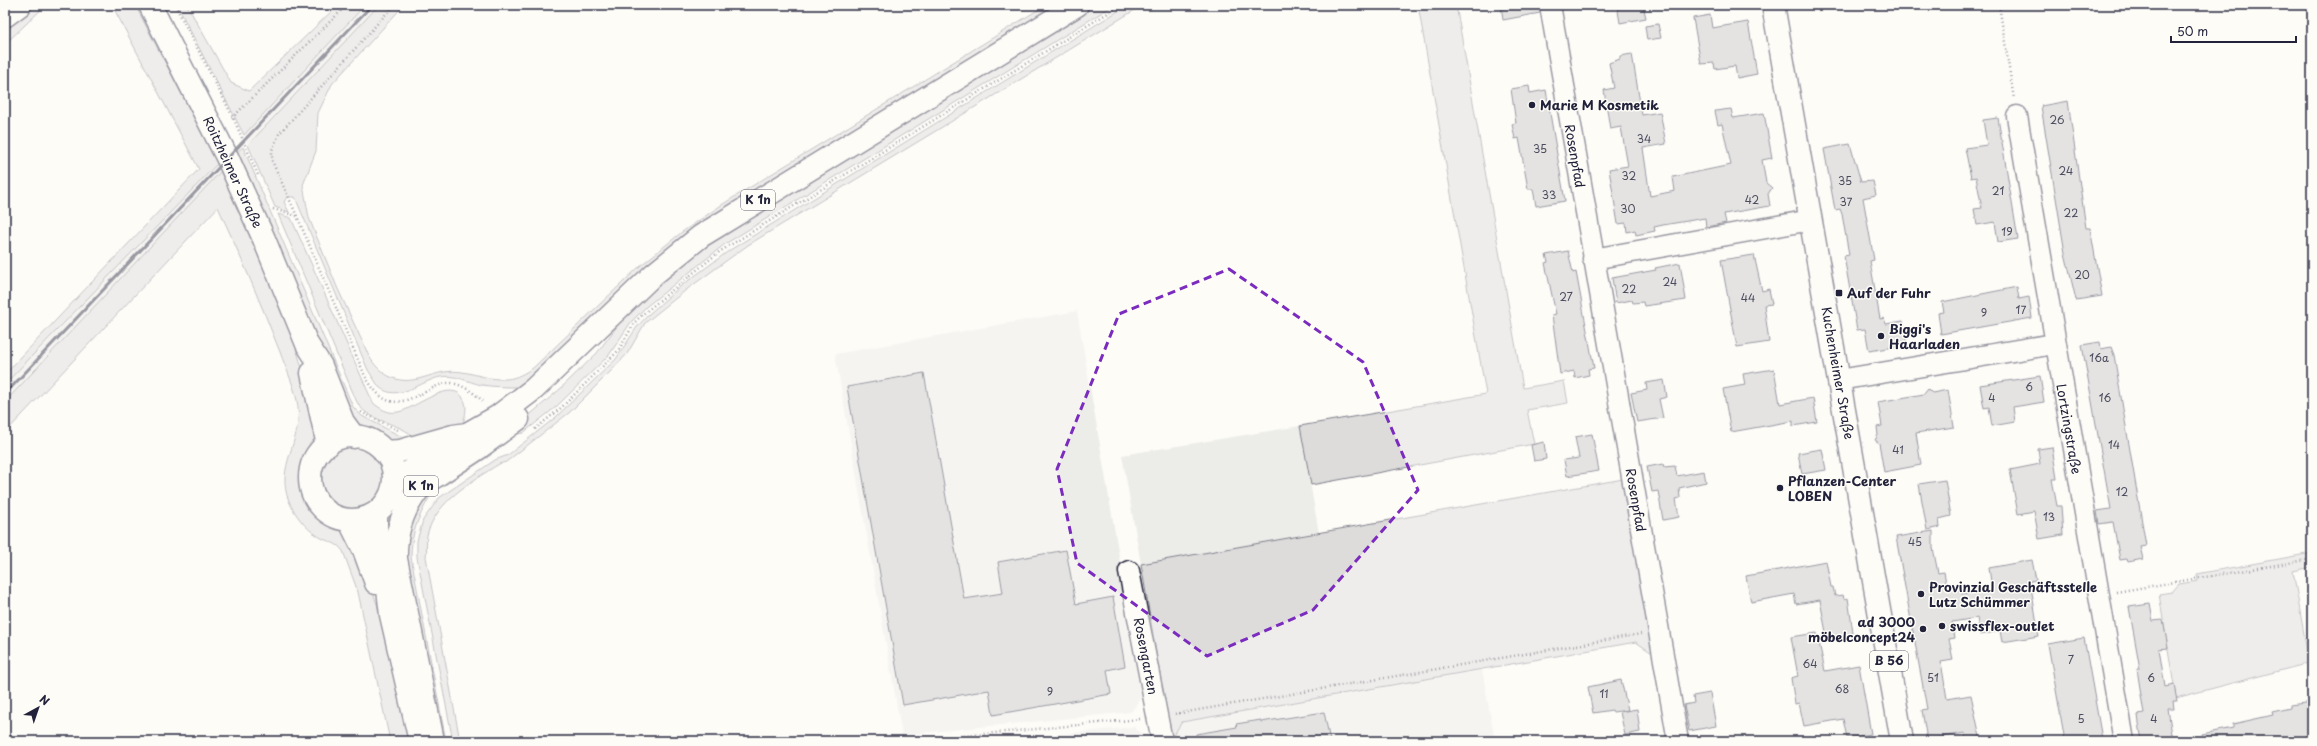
<svg xmlns="http://www.w3.org/2000/svg" width="2317" height="746" font-family="'Playpen Sans',sans-serif">
<rect width="100%" height="100%" fill="#fdfcf7"/>
<filter id="ink" filterUnits="userSpaceOnUse"><feTurbulence type="fractalNoise" baseFrequency=".025" numOctaves="2"/><feDisplacementMap in="SourceGraphic" scale="8" xChannelSelector="R" yChannelSelector="G"/><feConvolveMatrix kernelMatrix="1 2 1 2 8 2 1 2 1" color-interpolation-filters="sRGB"/></filter>
<g filter="url(#ink)">
<path fill="#ecece9" d="M 365,5 L 379,5 L 248,145 L 244,135 Z
M 218,163 L 222,170 L 218,175 L 5,402 L 5,384 Z
M 1077,311 L 1143,696 L 1131,712 L 902,735 L 835,354 Z
M 1300,426 L 1319,533 L 1141,564 L 1122,455 Z
M 1482,669 L 1495,741 L 1171,741 L 1182,722 Z
M 1134,727 L 1151,741 L 994,741 Z"/>
<path fill="#dddcdb" stroke="#807f8b" d="M 33,5 L 46,5 L 5,44 L 5,32 Z
M 112,5 L 135,5 L 218,163 L 5,384 L 5,374 L 199,169 Z
M 177,5 L 187,5 L 231,83 L 249,91 L 338,5 L 365,5 L 244,135 Z
M 379,5 L 404,5 L 332,84 L 318,113 L 316,151 L 303,185 L 309,218 L 337,287 L 369,356 C 374,365 382,374 393,378 C 411,385 427,375 444,372 C 466,368 485,381 507,379 C 517,378 525,373 533,368 L 640,266 L 682,232 L 723,204 L 1046,5 L 1058,5 L 641,273 L 520,387 C 507,387 494,387 482,385 C 467,382 456,374 440,377 C 421,381 398,403 379,387 L 368,370 L 295,197 L 287,197 L 284,202 L 289,212 L 275,207 L 248,145 Z
M 1095,5 L 1114,5 L 725,244 L 647,306 L 631,322 L 609,355 L 556,407 L 523,433 L 517,434 L 512,430 L 559,390 L 597,353 L 633,305 L 712,241 Z
M 1128,5 L 1143,5 L 748,245 L 686,290 L 645,323 L 627,354 L 612,370 L 570,412 L 506,462 L 499,464 C 471,482 436,501 427,535 C 426,542 427,550 426,557 L 460,741 L 453,741 L 417,557 L 417,541 L 423,520 L 439,498 L 495,460 L 508,455 L 556,417 L 616,359 L 637,327 L 649,314 L 681,286 L 730,250 Z
M 1418,5 L 1456,5 L 1523,388 L 1564,381 L 1568,403 L 1527,410 L 1534,444 L 1311,485 L 1300,426 L 1486,394 Z
M 243,147 L 353,407 L 362,416 L 406,439 L 392,442 L 360,425 L 350,416 L 313,330 L 311,331 L 237,152 Z
M 222,170 L 241,208 L 293,338 L 314,408 L 317,436 L 302,463 L 300,481 L 304,497 L 316,515 L 346,533 L 357,549 L 377,604 L 397,675 L 411,741 L 390,741 L 358,592 L 343,551 C 337,542 327,542 318,536 C 305,528 295,515 289,501 C 275,467 302,442 298,407 C 296,389 286,369 280,352 C 261,303 240,255 218,207 L 5,433 L 5,402 Z
M 278,214 L 291,218 L 373,403 C 381,409 388,414 398,412 C 414,410 453,375 464,400 C 468,408 465,419 461,427 L 416,439 C 400,421 366,423 356,400 Z
M 1839,442 L 1862,560 L 1859,558 L 1857,552 Z
M322 478a31 31 0 1 1 62 0a31 31 0 1 1-62 0Z
M 492,450 L 491,455 L 442,487 L 435,484 Z
M 1629,478 L 1655,655 L 1636,642 L 1182,722 L 1171,739 L 1141,564 Z
M 428,492 L 429,498 C 418,518 411,533 411,557 L 446,741 L 439,741 L 404,560 L 406,529 Z
M 2312,553 L 2312,567 L 2293,571 L 2309,663 L 2176,698 L 2159,594 L 2172,592 L 2179,584 L 2198,581 L 2197,574 Z
M 903,737 L 904,741 L 865,741 Z"/>
<path fill="#c6c6c8" stroke="#22223b" d="M 1501,5 L 1539,5 L 1540,13 L 1503,20 Z
M 1617,5 L 1643,5 L 1646,18 L 1620,23 Z
M 1710,15 L 1712,28 L 1748,22 L 1757,74 L 1737,78 L 1735,66 L 1715,69 L 1714,63 L 1701,64 L 1693,18 Z
M 1658,24 L 1661,38 L 1647,40 L 1645,26 Z
M 1632,54 L 1642,115 L 1660,112 L 1666,144 L 1643,148 L 1650,196 L 1675,191 L 1673,177 L 1731,165 L 1722,124 L 1718,125 L 1715,111 L 1731,109 L 1733,118 L 1764,113 L 1772,158 L 1762,160 L 1766,183 L 1772,188 L 1768,194 L 1770,206 L 1724,214 L 1726,223 L 1706,227 L 1705,218 L 1663,225 L 1654,227 L 1655,231 L 1636,235 L 1635,230 L 1627,232 L 1626,223 L 1618,224 L 1609,169 L 1628,166 L 1621,127 L 1610,129 L 1604,90 L 1614,88 L 1609,63 L 1620,59 L 1620,56 Z
M 1529,86 L 1530,93 L 1546,90 L 1565,201 L 1536,206 L 1533,189 L 1528,189 L 1519,138 L 1515,139 L 1512,124 L 1516,123 L 1511,89 Z
M 2068,101 L 2086,228 L 2090,228 L 2102,296 L 2076,300 L 2065,253 L 2041,106 Z
M 1998,118 L 2018,239 L 1998,242 L 1995,222 L 1977,225 L 1974,209 L 1982,208 L 1976,177 L 1971,178 L 1965,148 L 1987,145 L 1983,120 Z
M 1850,144 L 1861,182 L 1873,181 L 1876,195 L 1863,198 L 1874,260 L 1870,261 L 1880,319 L 1884,318 L 1886,324 L 1903,321 L 1907,345 L 1869,351 L 1865,329 L 1857,330 L 1844,256 L 1849,255 L 1842,214 L 1840,209 L 1835,210 L 1824,149 Z
M 1568,251 L 1573,273 L 1576,272 L 1594,368 L 1588,369 L 1589,375 L 1575,378 L 1574,371 L 1560,374 L 1552,315 L 1556,314 L 1545,263 L 1548,262 L 1546,255 Z
M 1754,255 L 1762,291 L 1769,289 L 1772,304 L 1764,305 L 1769,342 L 1737,347 L 1721,260 Z
M 1680,263 L 1686,300 L 1644,306 L 1643,302 L 1633,303 L 1632,300 L 1616,303 L 1612,278 L 1656,270 L 1655,268 Z
M 2017,287 L 2019,299 L 2029,297 L 2032,318 L 1941,334 L 1938,313 L 1944,312 L 1942,302 Z
M 2100,342 L 2101,349 L 2111,347 L 2114,355 L 2146,546 L 2140,547 L 2143,559 L 2128,562 L 2127,559 L 2120,560 L 2113,522 L 2099,524 L 2097,511 L 2111,509 L 2082,345 Z
M 1774,369 L 1780,404 L 1813,398 L 1817,422 L 1793,426 L 1793,421 L 1731,432 L 1723,389 L 1745,385 L 1743,374 Z
M 924,373 L 964,599 L 1003,593 L 998,562 L 1066,550 L 1076,604 L 1113,597 L 1125,666 L 1107,670 L 1111,694 L 993,715 L 989,690 L 903,705 L 847,387 Z
M 2040,376 L 2044,402 L 2013,407 L 2015,422 L 1992,426 L 1989,407 L 1984,408 L 1980,385 Z
M 1664,380 L 1667,397 L 1659,399 L 1663,418 L 1637,422 L 1631,393 L 1647,390 L 1646,383 Z
M 1928,389 L 1932,393 L 1948,390 L 1954,427 L 1916,433 L 1921,465 L 1884,472 L 1879,443 L 1875,440 L 1878,435 L 1877,427 L 1882,426 L 1878,402 L 1924,394 Z
M 1592,434 L 1599,471 L 1567,476 L 1564,460 L 1579,458 L 1575,437 Z
M 1544,442 L 1546,459 L 1534,461 L 1531,445 Z
M 2052,447 L 2057,479 L 2052,479 L 2057,506 L 2061,506 L 2063,535 L 2039,539 L 2034,511 L 2018,514 L 2010,470 L 2040,464 L 2038,449 Z
M 1822,449 L 1826,470 L 1802,474 L 1798,453 Z
M 1663,464 L 1664,467 L 1675,466 L 1677,476 L 1704,471 L 1706,482 L 1679,488 L 1680,498 L 1676,499 L 1679,517 L 1663,520 L 1658,491 L 1652,492 L 1647,467 Z
M 1945,480 L 1951,516 L 1939,519 L 1940,527 L 1927,530 L 1919,484 Z
M 1933,531 L 1933,548 L 1938,573 L 1944,572 L 1947,588 L 1957,587 L 1962,594 L 1992,588 L 1989,568 L 2032,560 L 2036,580 L 2030,581 L 2039,636 L 2002,642 L 2000,631 L 1980,635 L 1977,618 L 1952,622 L 1955,638 L 1949,639 L 1953,660 L 1941,662 L 1947,699 L 1971,695 L 1980,737 L 1966,739 L 1964,733 L 1927,740 L 1922,710 L 1927,709 L 1896,537 Z
M 1826,561 L 1831,587 L 1833,587 L 1835,596 L 1843,595 L 1844,599 L 1848,598 L 1853,633 L 1827,638 L 1820,600 L 1796,604 L 1794,594 L 1751,602 L 1746,576 Z
M 2150,604 L 2153,621 L 2163,620 L 2168,648 L 2159,649 L 2165,687 L 2174,685 L 2177,701 L 2173,701 L 2174,709 L 2168,709 L 2173,741 L 2142,741 L 2139,723 L 2138,715 L 2144,714 L 2137,669 L 2140,669 L 2129,607 Z
M 1817,633 L 1825,671 L 1859,665 L 1871,734 L 1847,738 L 1843,719 L 1804,726 L 1799,703 L 1795,704 L 1791,678 L 1798,676 L 1791,637 Z
M 2084,638 L 2102,739 L 2065,741 L 2048,644 Z
M 1621,680 L 1628,710 L 1613,712 L 1612,710 L 1593,713 L 1588,687 Z
M 1710,693 L 1716,726 L 1689,731 L 1684,705 L 1694,703 L 1693,696 Z
M 2312,702 L 2312,738 L 2293,741 L 2202,741 L 2202,734 L 2233,728 L 2233,724 L 2273,715 L 2272,712 L 2290,708 L 2290,705 Z
M 1637,709 L 1640,732 L 1625,735 L 1620,712 Z
M 1324,712 L 1330,741 L 1196,741 L 1196,734 L 1237,727 L 1236,724 L 1261,720 L 1261,722 Z"/>
<g fill="none" stroke-linecap="round" stroke-linejoin="round">
<g stroke="#22223b" stroke-width="23">
<path id="street" d="M 1550,5 L 1678,741
M 2017,116 L 2124,741
M 1593,259 L 1811,220
M 1839,380 L 2054,344
M 1129,571 L 1162,741"/>
</g>
<g stroke="#22223b" stroke-width="25">
<path id="secondary" d="M 150,5 L 228,159 L 264,239 L 307,344 L 321,366 L 343,422 L 354,437
M 5,16 L 20,5
M 312,373 L 328,445
M310 478a42 42 0 1 1 84 0a42 42 0 1 1-84 0Z
M 376,513 L 376,528 L 386,572 L 391,615 L 420,741
M 349,520 L 364,550 L 376,583"/>
</g>
<g stroke="#22223b" stroke-width="25">
<path id="primary" d="M 1773,5 L 1902,741
M 384,452 L 400,451 L 453,436 L 467,434 L 497,417 L 534,389 L 654,274 L 701,236 L 1077,5
M 394,483 L 405,474 L 454,448
M 433,741 L 396,559 C 395,532 404,506 422,485 L 480,447 L 518,419"/>
</g>
<path stroke="#22223b" stroke-width="2.5" stroke-dasharray="1 3" stroke-linecap="butt" d="M 175,5 L 233,117 L 258,175
M 1999,5 L 2014,99
M 232,118 L 347,5
M 273,209 L 297,216 L 365,376 C 385,410 398,406 431,389 C 437,386 444,382 452,383 C 464,385 475,394 484,402
M 297,216 L 272,161 L 272,150 L 279,134 L 394,5
M 361,412 L 400,431
M 535,429 L 561,408 L 618,351 L 635,322 L 643,314 L 719,252 L 1121,5
M 2116,592 L 2312,559
M 1175,714 L 1641,634
M 912,741 L 1140,719"/>
<use href="#street" stroke="#fdfcf7" stroke-width="20"/>
<use href="#secondary" stroke="#fdfcf7" stroke-width="22"/>
<use href="#primary" stroke="#fdfcf7" stroke-width="22"/>
<path stroke="#22223b" stroke-width="3" d="M 5,394 L 372,5"/>
</g>
</g>
<path d="M0 0H2317V746H0ZM 1229,269 L 1363,362 L 1418,490 L 1313,610 L 1207,656 L 1077,563 L 1057,469 L 1119,314 Z" fill="#fdfcf7" fill-opacity=".55" fill-rule="evenodd"/>
<path fill="none" stroke="#7b2cbf" stroke-width="3" stroke-dasharray="8 5" stroke-linejoin="round" d="M 1229,269 L 1363,362 L 1418,490 L 1313,610 L 1207,656 L 1077,563 L 1057,469 L 1119,314 Z"/>
<g fill="#22223b" stroke="#fdfcf7" stroke-width="1.5">
<circle cx="1532" cy="105" r="4"/>
<rect x="1835" y="289" width="8" height="8" rx="2"/>
<circle cx="1881" cy="336" r="4"/>
<circle cx="1780" cy="488" r="4"/>
<circle cx="1921" cy="594" r="4"/>
<circle cx="1942" cy="626" r="4"/>
<circle cx="1923" cy="629" r="4"/>
</g>
<g text-anchor="middle" stroke-width="3" stroke-linejoin="round" paint-order="stroke">
<g font-size="11" fill="#4b4b5e">
<text x="2057" y="124">26</text>
<text x="1644" y="143">34</text>
<text x="1540" y="153">35</text>
<text x="2066" y="175">24</text>
<text x="1629" y="180">32</text>
<text x="1845" y="185">35</text>
<text x="1998" y="195">21</text>
<text x="1549" y="199">33</text>
<text x="1752" y="204">42</text>
<text x="1846" y="206">37</text>
<text x="1628" y="213">30</text>
<text x="2071" y="217">22</text>
<text x="2007" y="236">19</text>
<text x="2082" y="279">20</text>
<text x="1670" y="286">24</text>
<text x="1629" y="293">22</text>
<text x="1566" y="301">27</text>
<text x="1748" y="302">44</text>
<text x="2021" y="314">17</text>
<text x="1984" y="317">9</text>
<text x="2099" y="362">16a</text>
<text x="2029" y="391">6</text>
<text x="1992" y="402">4</text>
<text x="2105" y="402">16</text>
<text x="2114" y="449">14</text>
<text x="1898" y="454">41</text>
<text x="2122" y="496">12</text>
<text x="2049" y="521">13</text>
<text x="1915" y="546">45</text>
<text x="2071" y="664">7</text>
<text x="1810" y="668">64</text>
<text x="1933" y="682">51</text>
<text x="2151" y="682">6</text>
<text x="1842" y="693">68</text>
<text x="1050" y="696">9</text>
<text x="1604" y="698">11</text>
<text x="2081" y="723">5</text>
<text x="2154" y="723">4</text>
</g>
<g fill="#fdfcf7" stroke="#646373" stroke-width="1">
<rect x="741" y="190" width="34" height="20" rx="3"/>
<rect x="404" y="476" width="34" height="20" rx="3"/>
<rect x="1870" y="651" width="38" height="20" rx="3"/>
</g>
<g font-size="12" font-weight="bold" fill="#22223b">
<text x="758" y="204">K 1n</text>
<text x="421" y="490">K 1n</text>
<text x="1889" y="665">B 56</text>
</g>
<g font-size="13" font-weight="bold" fill="#22223b" stroke="#fdfcf7" text-anchor="start">
<text x="1540" y="110">Marie M Kosmetik</text>
<text x="1847" y="298">Auf der Fuhr</text>
<text x="1889" y="334">Biggi's<tspan x="1889" dy="15">Haarladen</tspan></text>
<text x="1788" y="486">Pflanzen-Center<tspan x="1788" dy="15">LOBEN</tspan></text>
<text x="1929" y="592">Provinzial Geschäftsstelle<tspan x="1929" dy="15">Lutz Schümmer</tspan></text>
<text x="1915" y="627" text-anchor="end">ad 3000<tspan x="1915" dy="15">möbelconcept24</tspan></text>
<text x="1950" y="631">swissflex-outlet</text>
</g>
<g font-size="13" fill="#22223b" stroke="#fdfcf7">
<text transform="translate(1575 156) rotate(80)" y="5">Rosenpfad</text>
<text transform="translate(233 172) rotate(65)" y="5">Roitzheimer Straße</text>
<text transform="translate(1838 373) rotate(80)" y="5">Kuchenheimer Straße</text>
<text transform="translate(2069 429) rotate(80)" y="5">Lortzingstraße</text>
<text transform="translate(1636 500) rotate(80)" y="5">Rosenpfad</text>
<text transform="translate(1146 656) rotate(79)" y="5">Rosengarten</text>
</g>
</g>
<rect width="2317" height="746" fill="none" stroke="#fdfcf7" stroke-width="20"/>
<rect x="10" y="10" width="2297" height="726" fill="none" stroke="#22223b" stroke-width="1.5" filter="url(#ink)"/>
<g transform="translate(38 708) rotate(40)" stroke="#fdfcf7" stroke-width="3" paint-order="stroke">
<path d="M0-3L7 15L0 10L-7 15Z" fill="#22223b"/>
<text y="-6" font-size="11" font-weight="bold" text-anchor="middle" fill="#22223b">N</text>
</g>
<path d="M2171 36v6h125v-6" fill="none" stroke="#22223b" stroke-width="2"/>
<text x="2177" y="36" font-size="12" fill="#22223b" stroke="#fdfcf7" stroke-width="3" paint-order="stroke">50 m</text>
</svg>
